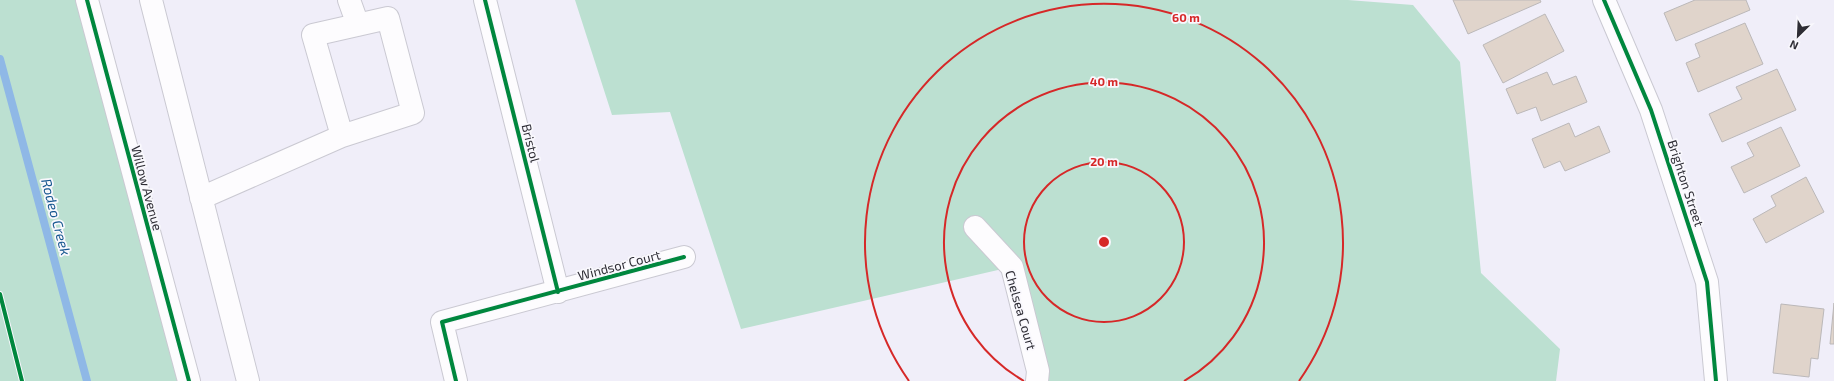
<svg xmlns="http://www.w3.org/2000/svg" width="1834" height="381" font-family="'Exo 2',sans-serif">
<rect width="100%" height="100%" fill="#f0eef9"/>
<path fill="#bce0d1" d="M 0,0 L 87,0 L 189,381 L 0,381 Z
M 575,0 L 1348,0 L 1413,5 L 1460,62 L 1481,273 L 1560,349 L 1556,381 L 1037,381 L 1011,267 L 741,329 L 670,112 L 612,115 Z"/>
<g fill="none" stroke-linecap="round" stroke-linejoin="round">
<path stroke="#8fb8e6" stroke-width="8" d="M 0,59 L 87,381"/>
</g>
<path fill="#e0d4cb" stroke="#bbb8b9" d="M 1453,0 L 1540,0 L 1541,2 L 1468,34 Z
M 1695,0 L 1746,0 L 1750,10 L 1676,41 L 1664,13 Z
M 1545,14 L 1564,51 L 1503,83 L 1483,45 Z
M 1745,23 L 1763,64 L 1698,92 L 1686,63 L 1700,57 L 1695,44 Z
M 1777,69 L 1796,110 L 1722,142 L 1709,114 L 1742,99 L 1736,87 Z
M 1547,72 L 1553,85 L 1576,76 L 1587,102 L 1541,121 L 1536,107 L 1517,114 L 1506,89 Z
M 1569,123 L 1575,137 L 1599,126 L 1610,152 L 1565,171 L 1560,161 L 1544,168 L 1532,139 Z
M 1781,127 L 1800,166 L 1744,193 L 1731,167 L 1754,156 L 1747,143 Z
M 1806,177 L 1824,212 L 1766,243 L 1753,219 L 1776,206 L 1771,196 Z
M 1834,303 L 1834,344 L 1830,344 Z
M 1781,304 L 1824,309 L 1818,359 L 1811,358 L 1809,377 L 1773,373 Z"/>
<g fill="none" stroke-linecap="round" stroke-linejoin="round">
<g stroke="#cac9d2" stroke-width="24">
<path id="minor" d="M 87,0 L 189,381
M 151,0 L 248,381
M 349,0 L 358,25
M 485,0 L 558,292
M 1604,0 L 1651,110 L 1707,282 L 1716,381
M 201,198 L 342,136 L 413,113 L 388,18 L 313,35 L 342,136
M 975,227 L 1012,267 L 1038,371 L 1037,381
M 456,381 L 442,322 L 684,257"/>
</g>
<use href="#minor" stroke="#fdfcfe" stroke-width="22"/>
<g stroke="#f9f8fd" stroke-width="6">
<path id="cycleway" d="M 87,0 L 189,381
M 485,0 L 558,292
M 1604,0 L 1651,110 L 1707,282 L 1716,381
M 0,294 L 22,381
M 456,381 L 442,322 L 684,257"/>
</g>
<use href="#cycleway" stroke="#00873e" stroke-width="4"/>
</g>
<g fill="none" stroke="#d62828" stroke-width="2">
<circle cx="1104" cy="242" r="80"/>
<path d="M1024 381A160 160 0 1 1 1184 381"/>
<path d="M909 381A239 239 0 1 1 1299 381"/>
</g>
<g text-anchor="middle" stroke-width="3.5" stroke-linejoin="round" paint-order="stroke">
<g font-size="13" fill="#2e2d35" stroke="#f9f8fd">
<text transform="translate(531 143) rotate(76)" y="5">Bristol</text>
<text transform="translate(1686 183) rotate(72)" y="5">Brighton Street</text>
<text transform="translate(147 188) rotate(75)" y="5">Willow Avenue</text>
<text transform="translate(619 265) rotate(-15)" y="5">Windsor Court</text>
<text transform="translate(1021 310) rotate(74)" y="5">Chelsea Court</text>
</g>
<g font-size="14" font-style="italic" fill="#16578f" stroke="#f9f8fd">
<text transform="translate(56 217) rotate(75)" y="5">Rodeo Creek</text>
</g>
</g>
<circle cx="1104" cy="242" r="6" fill="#d62828" stroke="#f9f8fd" stroke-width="2"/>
<g font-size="12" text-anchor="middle" font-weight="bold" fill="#d62828" stroke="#f9f8fd" stroke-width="3.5" stroke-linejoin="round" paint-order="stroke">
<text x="1186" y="22">60 m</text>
<text x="1104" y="86">40 m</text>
<text x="1104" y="166">20 m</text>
</g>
<g transform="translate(1798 36) rotate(204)" stroke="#f9f8fd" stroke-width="3" paint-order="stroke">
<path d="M0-3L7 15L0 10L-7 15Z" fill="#2e2d35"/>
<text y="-6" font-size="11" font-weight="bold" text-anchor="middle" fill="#2e2d35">N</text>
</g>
</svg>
